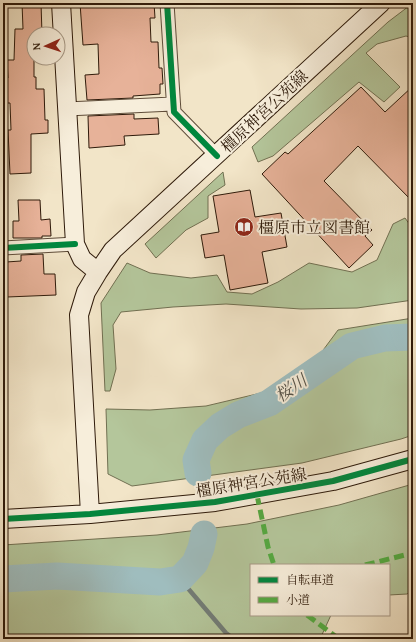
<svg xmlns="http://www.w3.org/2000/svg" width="416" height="642" font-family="'Gentium Book Plus','Noto Serif JP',serif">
<rect width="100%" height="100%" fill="#f2e5c8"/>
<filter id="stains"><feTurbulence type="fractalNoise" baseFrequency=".005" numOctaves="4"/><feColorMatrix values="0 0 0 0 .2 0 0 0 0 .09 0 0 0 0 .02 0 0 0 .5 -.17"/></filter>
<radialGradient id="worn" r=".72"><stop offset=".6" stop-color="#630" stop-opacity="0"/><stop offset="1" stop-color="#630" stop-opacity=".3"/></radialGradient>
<path fill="#b4c69b" stroke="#717052" d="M 413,3 L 413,38 L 406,36 L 377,44 L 366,53 L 400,87 L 384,102 L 359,82 L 273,156 L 258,162 L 252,147 L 388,22 Z
M 223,172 L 225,185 L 208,196 L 208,218 L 186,230 L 156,258 L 145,244 Z
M 405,218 L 413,229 L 413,300 L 357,308 L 301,309 L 226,304 L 173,307 L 121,312 L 113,325 L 116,369 L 110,391 L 105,391 L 101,303 L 127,263 L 150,273 L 191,278 L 217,275 L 227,292 L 252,294 L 278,282 L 309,263 L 352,272 L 377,260 L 393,224 Z
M 413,318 L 413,435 L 401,439 L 302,463 L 132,486 L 108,474 L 106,409 L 150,410 L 206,406 L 261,393 L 315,361 L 338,330 Z
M 413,484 L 413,590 L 407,594 L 389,595 L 389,565 L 251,565 L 251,615 L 331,615 L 320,639 L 3,639 L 3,545 L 157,535 L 247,524 L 339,505 Z"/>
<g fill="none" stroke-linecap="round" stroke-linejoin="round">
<path stroke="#727c76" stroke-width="4.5" d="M 180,579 L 226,633 L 234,639"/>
<path stroke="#9fbdbe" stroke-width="27" d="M 198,473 L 196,460 L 205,440 L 220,426 L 238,415 L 269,403 L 352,346 L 385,338 L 413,337
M 3,579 L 57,576 L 160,582 L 180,579 L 195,563 L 201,548 L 204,534"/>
</g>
<path fill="#e7b299" stroke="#2e1a0a" d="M 22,3 L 41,3 L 42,34 L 34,34 L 34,77 L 36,77 L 36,89 L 44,89 L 45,120 L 48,120 L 48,133 L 31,134 L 31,173 L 10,174 L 8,130 L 11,130 L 10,103 L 3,103 L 3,78 L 8,78 L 7,60 L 14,60 L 15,29 L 23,29 Z
M 80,3 L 154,3 L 155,18 L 150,18 L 151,42 L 158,42 L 159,68 L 162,68 L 163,84 L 160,84 L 160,94 L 133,96 L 133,98 L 87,100 L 85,75 L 99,74 L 98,44 L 83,45 Z
M 413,86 L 413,202 L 358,146 L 324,181 L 372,230 L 365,236 L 373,245 L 349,268 L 262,174 L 285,152 L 288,154 L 361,87 L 385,112 Z
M 134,114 L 134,119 L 158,118 L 159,134 L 124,136 L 125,145 L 89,148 L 88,116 Z
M 250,190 L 255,217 L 281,213 L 287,247 L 262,252 L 268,283 L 230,290 L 224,255 L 205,258 L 201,235 L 219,232 L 213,196 Z
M 18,200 L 40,200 L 41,220 L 50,219 L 51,236 L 42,236 L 42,238 L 13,238 L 13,221 L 19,221 Z
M 43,254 L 44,274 L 55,274 L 56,295 L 7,297 L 6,262 L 21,261 L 21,255 Z"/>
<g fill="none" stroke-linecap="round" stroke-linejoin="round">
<g stroke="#5f4d3a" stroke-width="15">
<path id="minor" d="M 167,3 L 174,112 L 217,156
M 67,109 L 172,104
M 3,248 L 75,244"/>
</g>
<g stroke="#2e1a0a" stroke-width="20">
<path id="secondary" d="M 61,3 L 75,244 L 82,259 L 98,272
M 90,514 L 79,315 L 86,292 L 98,272 L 113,250 L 381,3
M 3,519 L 90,514 L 215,502 L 333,481 L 413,459"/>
</g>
<use href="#minor" stroke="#f7eedb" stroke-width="13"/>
<use href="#secondary" stroke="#f7eedb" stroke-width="18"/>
<path stroke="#54a941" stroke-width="5" stroke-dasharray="10 5" stroke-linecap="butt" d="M 257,495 L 268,547 L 274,565
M 365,565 L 413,553
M 307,615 L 339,639"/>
<g stroke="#f7eedb" stroke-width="8">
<path id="cycleway" d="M 167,3 L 174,112 L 217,156
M 3,248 L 75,244
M 3,519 L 90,514 L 215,502 L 333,481 L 413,459"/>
</g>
<use href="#cycleway" stroke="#00873e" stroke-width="6"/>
</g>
<defs>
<g id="library-disc" transform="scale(1)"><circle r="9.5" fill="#8f2418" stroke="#f7eedb"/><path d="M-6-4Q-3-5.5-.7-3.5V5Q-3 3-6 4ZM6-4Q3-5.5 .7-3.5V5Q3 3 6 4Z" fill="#fff"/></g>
</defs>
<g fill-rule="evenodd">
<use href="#library-disc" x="244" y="227"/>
</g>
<g text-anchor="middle" stroke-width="4" stroke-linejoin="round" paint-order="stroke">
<g font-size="16" fill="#2e1a0a" stroke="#f7eedb">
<text transform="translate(264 111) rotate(-43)" y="6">橿原神宮公苑線</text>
<text transform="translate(251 482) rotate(-9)" y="6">橿原神宮公苑線</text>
</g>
<g font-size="16" fill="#2e1a0a" stroke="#f7eedb" text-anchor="start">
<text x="258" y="233">橿原市立図書館</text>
</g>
<g font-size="17" font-style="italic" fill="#565349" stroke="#f7eedb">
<text transform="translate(291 388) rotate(-34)" y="6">桜川</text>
</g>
</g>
<rect width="416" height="642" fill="none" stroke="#f2e5c8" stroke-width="16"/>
<rect x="4" y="4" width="408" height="634" fill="none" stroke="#2e1a0a" stroke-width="2"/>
<rect x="8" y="8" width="400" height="626" fill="none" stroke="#2e1a0a"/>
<rect x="250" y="564" width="140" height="52" fill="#f7eedb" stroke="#a79987"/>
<rect x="258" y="577" width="20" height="6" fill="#00873e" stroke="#a79987"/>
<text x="286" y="584" font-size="12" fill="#2e1a0a">自転車道</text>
<rect x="258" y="597" width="20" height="6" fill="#54a941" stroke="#a79987"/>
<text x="286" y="604" font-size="12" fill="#2e1a0a">小道</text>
<g transform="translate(46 46) rotate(267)"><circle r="19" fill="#f7eedb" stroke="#a79987"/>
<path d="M0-3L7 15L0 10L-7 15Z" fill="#8f2418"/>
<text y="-6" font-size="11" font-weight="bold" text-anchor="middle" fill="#2e1a0a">N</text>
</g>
<rect width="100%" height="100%" filter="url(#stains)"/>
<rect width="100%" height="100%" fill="url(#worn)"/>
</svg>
